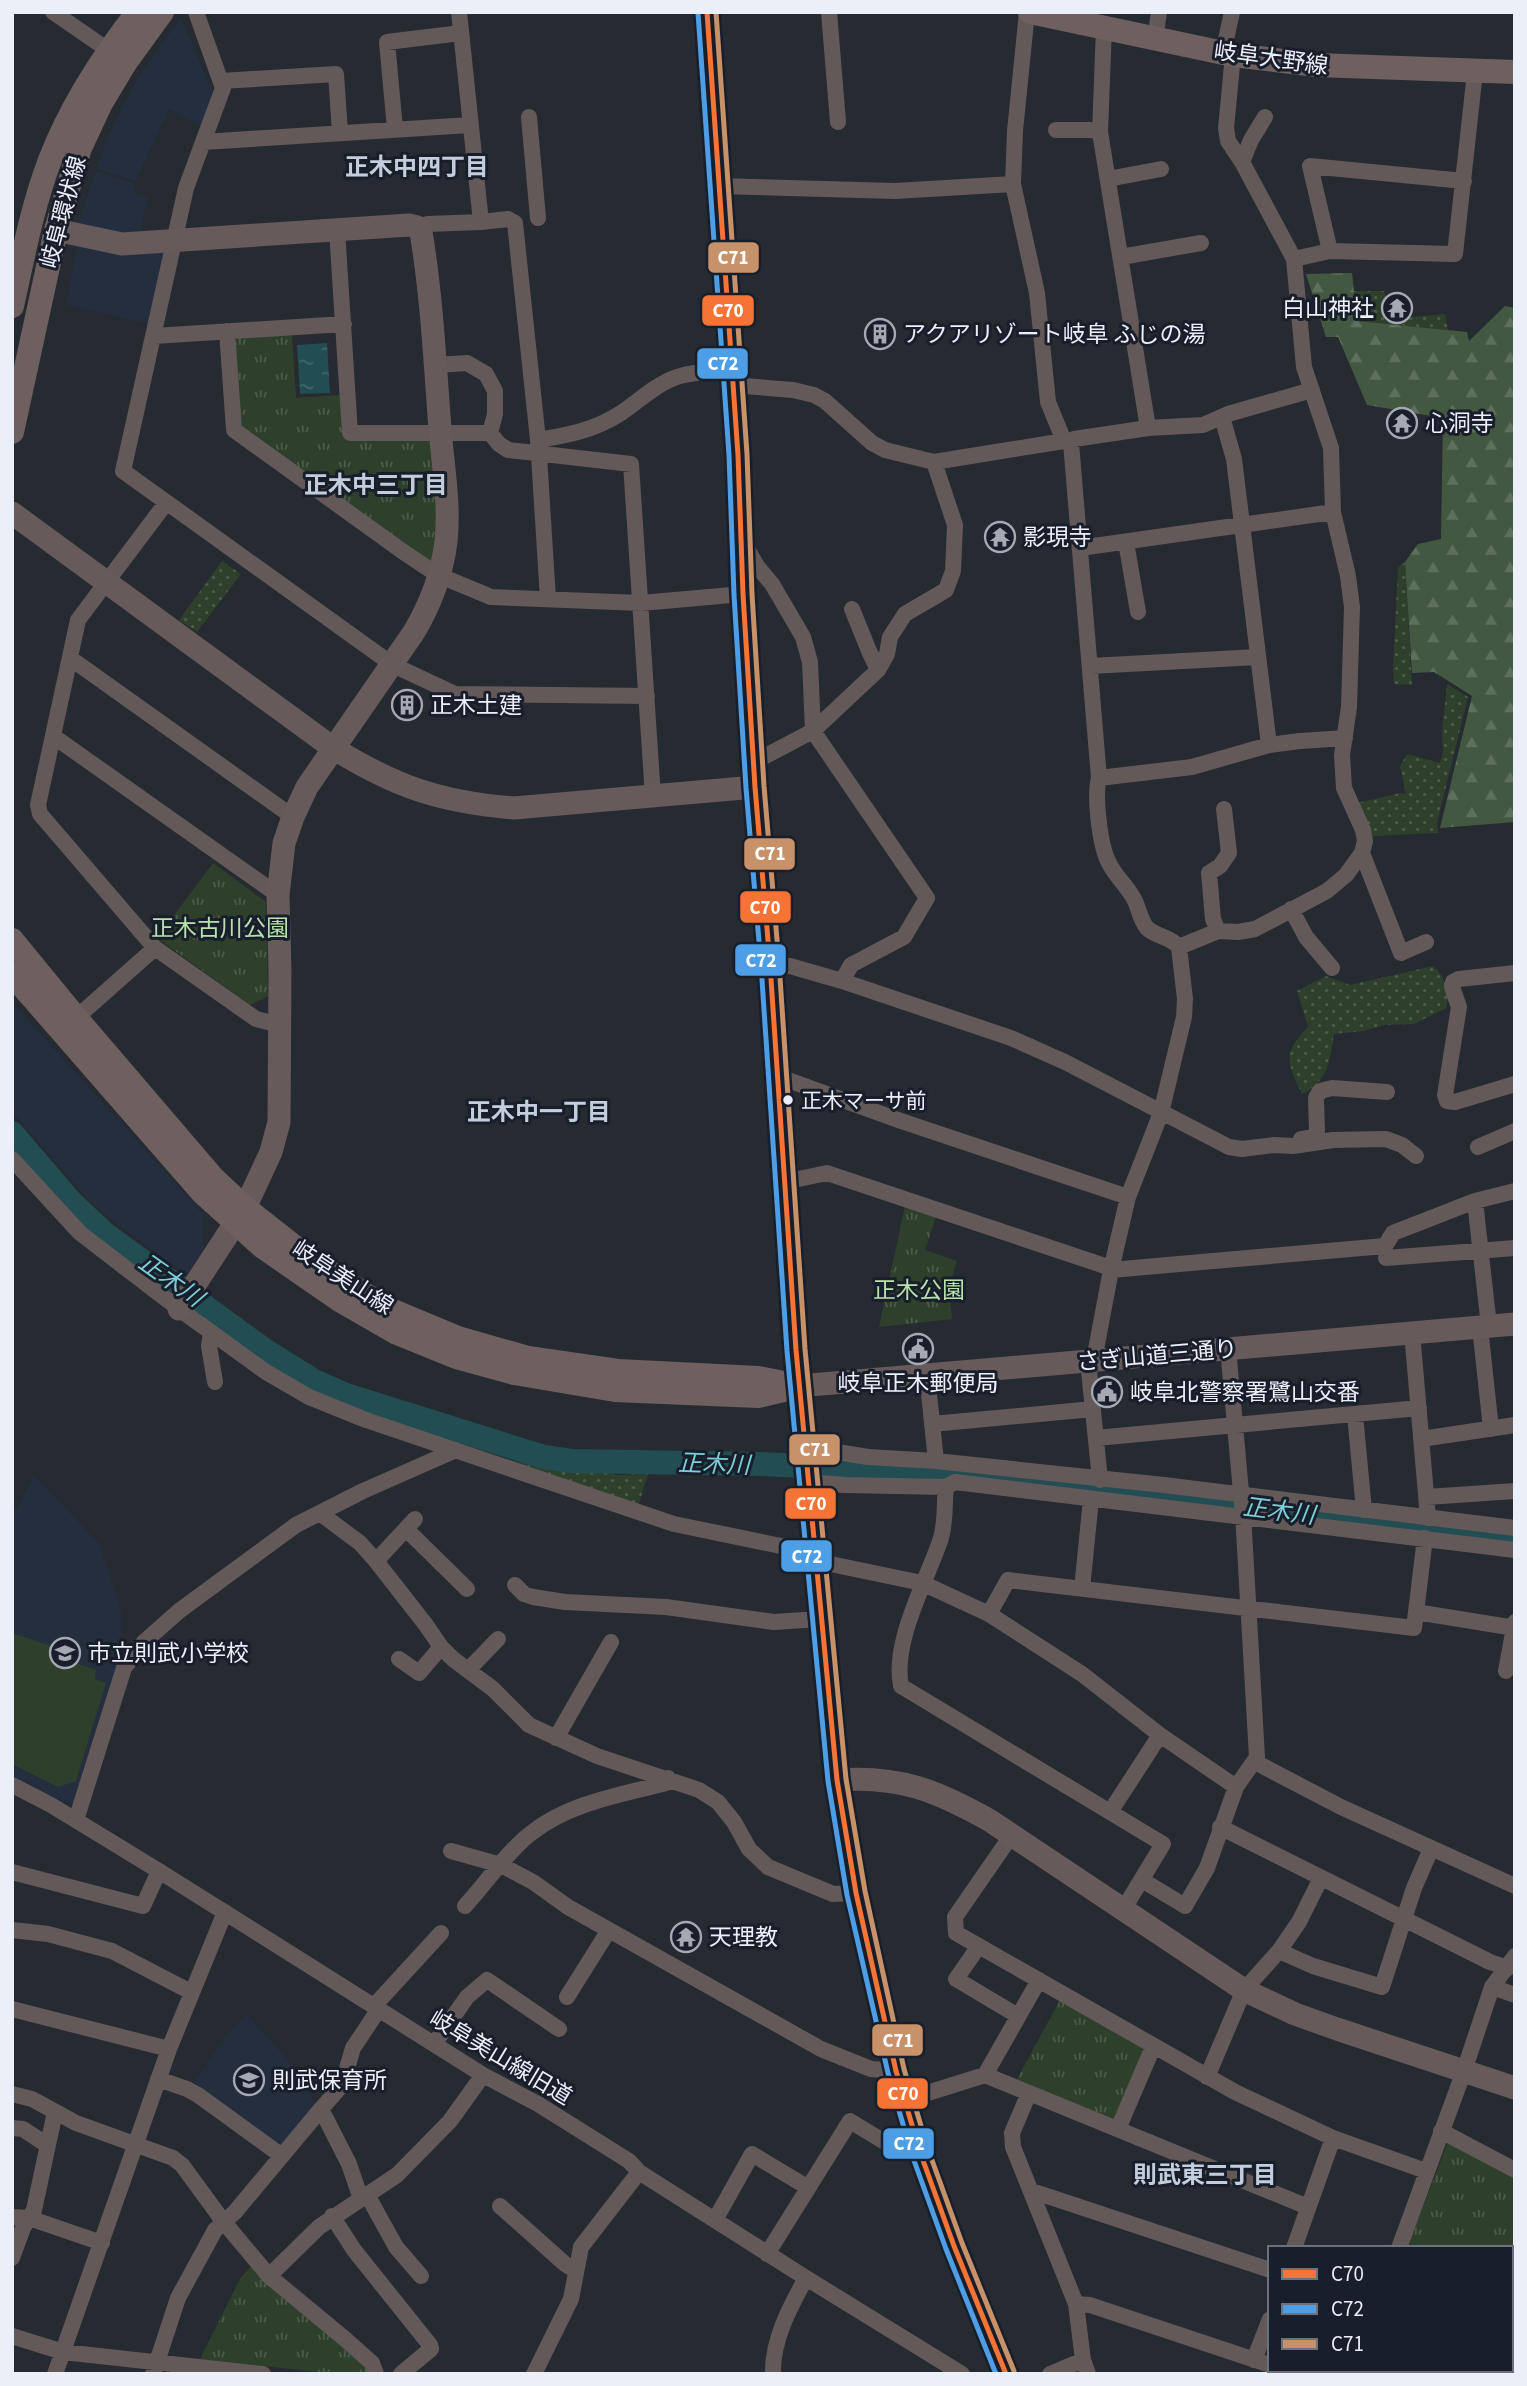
<svg xmlns="http://www.w3.org/2000/svg" width="1527" height="2386" font-family="'Source Sans 3','Noto Sans JP',sans-serif">
<defs>
<pattern id="grass-dots" width="8" height="8" patternUnits="userSpaceOnUse" patternTransform="scale(1.75)"><rect width="8" height="8" fill="#2e402c"/><path d="M2 2h.1M6 6h.1" fill="none" stroke="#4c5c4b" stroke-width="1.8" stroke-linecap="round"/></pattern>
<pattern id="forest-firs" width="22" height="20" patternUnits="userSpaceOnUse" patternTransform="scale(1.75)"><rect width="22" height="20" fill="#435841"/><path d="M5 1l3.5 6h-7zM16 11l3.5 6h-7z" fill="#5e705d"/></pattern>
<pattern id="park-tufts" width="24" height="20" patternUnits="userSpaceOnUse" patternTransform="scale(1.75)"><rect width="24" height="20" fill="#2e402c"/><path d="M3 7l-1-3M5 7V3M7 7l1-3M15 17l-1-3M17 17v-4M19 17l1-3" fill="none" stroke="#4c5c4b"/></pattern>
<pattern id="water-ripples" width="26" height="14" patternUnits="userSpaceOnUse" patternTransform="scale(1.75)"><rect width="26" height="14" fill="#214d53"/><path d="M2 4q2-2 4 0t4 0M15 11q2-2 4 0t4 0" fill="none" stroke="#41676c"/></pattern>
</defs>
<rect width="100%" height="100%" fill="#262a31"/>
<path fill="#242e3e" d="M 181,17 L 214,96 L 201,127 L 169,109 L 136,181 L 96,169 L 110,132 L 138,77 Z
M 96,171 L 135,184 L 134,192 L 148,198 L 140,233 L 123,236 L 84,227 L 79,222 Z
M 77,246 L 162,248 L 166,254 L 150,324 L 66,305 Z
M 12,1002 L 203,1214 L 204,1248 L 187,1275 L 111,1220 L 87,1198 L 12,1112 Z
M 34,1475 L 99,1543 L 121,1609 L 122,1627 L 114,1680 L 76,1802 L 68,1804 L 12,1777 L 12,1508 L 16,1509 Z
M 247,2014 L 290,2062 L 317,2107 L 285,2144 L 279,2145 L 225,2108 L 194,2083 L 226,2036 Z"/>
<path fill="url(#grass-dots)" d="M 1354,291 L 1384,291 L 1391,319 L 1445,314 L 1448,330 L 1357,321 Z
M 222,561 L 241,574 L 197,632 L 179,620 Z
M 1405,562 L 1412,685 L 1394,684 L 1393,669 L 1398,567 Z
M 1447,684 L 1468,697 L 1437,823 L 1438,833 L 1371,836 L 1357,803 L 1400,793 L 1406,794 L 1400,766 L 1407,754 L 1440,763 L 1443,751 L 1442,732 Z
M 1433,966 C 1445,976 1451,993 1446,1008 L 1414,1024 L 1384,1025 L 1364,1031 L 1334,1034 C 1330,1060 1328,1082 1302,1094 C 1287,1063 1282,1053 1308,1027 L 1297,991 L 1326,976 L 1350,985 Z
M 497,1457 L 548,1469 L 609,1471 L 616,1475 L 648,1474 L 638,1507 Z"/>
<path fill="url(#forest-firs)" d="M 1352,273 L 1357,321 L 1467,332 L 1469,341 L 1505,306 L 1515,308 L 1515,822 L 1440,828 L 1472,696 L 1434,672 L 1412,673 L 1405,562 L 1418,544 L 1441,539 L 1443,418 L 1367,405 L 1338,337 L 1326,337 L 1306,274 Z"/>
<path fill="url(#park-tufts)" d="M 292,335 L 296,398 L 340,395 L 343,438 L 429,439 L 433,442 L 437,537 L 433,560 L 428,562 L 243,427 L 240,422 L 234,344 L 238,338 Z
M 213,863 L 266,902 L 268,996 L 250,1005 L 157,938 Z
M 905,1206 L 936,1217 L 925,1250 L 957,1261 L 949,1288 L 952,1319 L 879,1327 Z
M 1060,2000 L 1142,2048 L 1144,2054 L 1116,2117 L 1110,2120 L 1016,2081 Z
M 1448,2142 L 1515,2177 L 1515,2262 L 1511,2263 L 1511,2248 L 1407,2248 Z
M 251,2266 L 370,2372 L 369,2374 L 337,2374 L 200,2359 L 240,2279 Z"/>
<path fill="#2e402c" d="M 12,1633 L 60,1649 L 59,1657 L 96,1670 L 95,1679 L 106,1683 L 76,1781 L 58,1787 L 12,1764 Z"/>
<path fill="url(#water-ripples)" d="M 327,343 L 330,393 L 300,394 L 297,345 Z"/>
<g fill="none" stroke-linecap="round" stroke-linejoin="round">
<path stroke="#214d53" stroke-width="24" d="M 12,1133 L 71,1202 L 105,1234 L 266,1351 L 314,1381 L 346,1395 L 544,1457 L 572,1461 L 761,1464 L 942,1473 L 1515,1539"/>
<path stroke="#635959" stroke-width="16" d="M 53,12 L 108,50
M 196,12 L 223,88 L 186,188 L 123,471 L 393,665 L 455,694 L 647,696
M 459,12 L 481,222
M 829,12 L 838,122
M 1027,12 L 1015,131 L 1013,184 L 1037,293 L 1048,402 L 1064,441
M 1104,28 L 1100,132 L 1148,428
M 1155,40 L 1159,12
M 1223,53 L 1232,12
M 221,81 L 336,74 L 340,133
M 529,117 L 538,218
M 395,129 L 387,42 L 461,33
M 1056,130 L 1090,130 L 1100,132
M 203,142 L 470,125
M 1242,162 L 1251,140 L 1265,117
M 1108,179 L 1161,169
M 719,186 L 895,191 L 1013,184
M 417,227 L 428,224 L 481,222 L 508,219 L 515,223 L 538,440 L 548,599
M 337,230 L 350,433 L 490,433
M 1330,251 L 1310,166 L 1464,181
M 1121,257 L 1201,243
M 1294,259 L 1330,251 L 1455,254 L 1475,72
M 227,331 L 234,430 L 402,551 L 438,575 L 491,597 L 641,603 L 743,594
M 154,336 L 344,324
M 436,365 L 467,363 L 486,374 L 495,391 L 495,414 L 490,433
M 733,385 L 793,390 L 814,395 L 825,401 L 872,443 L 885,450 L 934,462 L 1064,441 L 1071,443 L 1074,439 L 1148,428 L 1203,425 L 1228,414 L 1312,390
M 1222,417 L 1234,459 L 1269,745
M 490,433 L 499,444 L 508,450 L 631,464 L 653,797
M 538,440 C 569,435 595,430 621,413 C 639,401 656,384 677,377 C 694,371 714,372 731,371
M 1071,443 L 1099,778 C 1094,796 1100,847 1109,863 C 1115,876 1127,886 1134,899 C 1139,908 1140,920 1147,928 C 1156,937 1170,936 1179,947 L 1185,999 L 1184,1017 L 1161,1113 L 1128,1197 L 1111,1270 L 1094,1360
M 166,503 L 78,620 L 38,805 L 40,814 L 155,948 L 256,1019 L 280,1025
M 743,542 L 757,566 L 772,584 L 803,637 L 810,662 L 813,731 L 927,898 L 904,937 L 851,965 L 842,981
M 1126,542 L 1138,612
M 1080,548 L 1333,512
M 852,609 L 869,651 L 878,670
M 70,658 L 293,817
M 1091,666 L 1257,657
M 53,736 L 278,895
M 754,762 L 813,731 L 878,670 L 887,654 L 890,637 L 905,614 L 946,590 L 953,571 L 955,525 L 934,462
M 1099,778 L 1192,767 L 1269,745 L 1300,741 L 1345,738
M 1362,853 L 1401,953 L 1426,942
M 1291,909 L 1306,937 L 1332,968
M 1218,931 L 1213,919 L 1209,873 L 1220,866 L 1229,853 L 1224,809
M 1179,947 L 1218,931 L 1238,932 L 1255,929 L 1327,891 L 1346,875 L 1362,853 L 1365,841 L 1363,830 L 1344,788 L 1342,755 L 1349,707 L 1352,607 L 1348,576 L 1333,512 L 1331,448 L 1304,367 L 1294,259 L 1242,162 L 1228,141 L 1226,128 L 1233,55
M 770,964 L 790,966 L 842,981 L 1011,1038 L 1065,1062 L 1229,1147 L 1242,1149 L 1274,1145 L 1293,1146 L 1333,1140 L 1386,1139 L 1402,1145 L 1416,1156
M 1515,973 L 1459,979 L 1453,982 L 1452,987 L 1459,1007 L 1445,1095 L 1447,1101 L 1455,1102 L 1515,1084
M 76,1018 L 155,948
M 777,1076 L 901,1121 L 1128,1197
M 1301,1139 L 1312,1137 L 1317,1133 L 1316,1098 L 1320,1091 L 1332,1088 L 1387,1092
M 1478,1147 L 1515,1131
M 12,1159 L 80,1233 L 179,1309 L 266,1372 L 309,1397 L 366,1420 L 674,1524 L 815,1553
M 784,1182 L 827,1173 L 1105,1266 L 1111,1270 L 1385,1246 L 1393,1233 L 1475,1201 L 1515,1191
M 1475,1201 L 1489,1326
M 1386,1258 L 1515,1248
M 1480,1327 L 1491,1429
M 211,1332 L 209,1346 L 215,1382
M 1412,1332 L 1428,1518
M 1088,1361 L 1100,1480
M 927,1375 L 936,1461
M 1355,1415 L 1364,1510
M 932,1424 L 1093,1409
M 1096,1438 L 1419,1408
M 1421,1439 L 1515,1425
M 806,1447 L 868,1457 L 936,1461 L 1164,1485 L 1515,1528
M 809,1482 L 844,1485 L 946,1487 L 955,1482 L 1515,1550
M 946,1487 C 944,1504 946,1525 940,1541 C 926,1582 892,1642 901,1686 L 1163,1844 L 1123,1910
M 1427,1497 L 1515,1491
M 321,1514 L 360,1543 L 376,1561 L 426,1625 L 441,1647 L 453,1659 L 493,1689 L 529,1725 L 597,1756 L 699,1790 L 718,1802 L 734,1822 L 749,1849 L 768,1867 L 833,1894 L 856,1893
M 406,1529 L 467,1589
M 376,1561 L 415,1519
M 816,1561 L 922,1583 L 989,1614 L 1082,1674 L 1160,1735 L 1236,1787
M 515,1585 L 524,1594 L 533,1597 L 565,1602 L 666,1607 L 774,1622 L 820,1619
M 1082,1589 L 1091,1499
M 1416,1612 L 1425,1538
M 989,1614 L 1008,1580 L 1414,1628 L 1416,1612 L 1515,1628
M 399,1659 L 419,1673 L 441,1647
M 468,1670 L 498,1639
M 1506,1671 L 1515,1622
M 556,1738 L 611,1642
M 1255,1762 L 1341,1807 L 1515,1886
M 12,1785 L 51,1805 L 159,1871 L 483,2075 L 538,2104 L 629,2161 L 639,2172 L 806,2278 L 962,2374
M 1110,1812 L 1160,1735
M 76,1820 L 124,1668 L 144,1642 L 179,1611 L 296,1525 L 363,1491 L 456,1450
M 1220,1827 L 1490,1962 L 1508,1968
M 1011,1836 L 955,1917 L 956,1933 L 1235,2092 L 1333,2138 L 1426,2171
M 451,1851 L 501,1865 L 533,1882 L 568,1907 L 821,2049 L 871,2069 L 896,2071
M 12,1872 L 143,1906 L 159,1871
M 1142,1880 L 1185,1906 L 1207,1868 L 1236,1787 L 1257,1757 L 1243,1514 L 1228,1348
M 465,1906 C 485,1884 508,1851 530,1834 C 568,1803 620,1795 666,1783 L 668,1778
M 12,1930 L 48,1934 L 112,1951 L 191,1992
M 979,1946 L 956,1979 L 1018,2016
M 1279,1951 L 1313,1966 L 1382,1987 L 1414,1888 L 1431,1849
M 1492,1987 L 1515,1995
M 567,1997 L 609,1930
M 374,2006 L 441,1933
M 12,2009 L 169,2049
M 434,2044 L 467,1997 L 487,1980 L 559,2029
M 985,2075 L 1039,1980
M 1207,2077 L 1244,1990 L 1279,1951 L 1299,1922 L 1321,1878
M 158,2079 L 187,2089 L 198,2095 L 282,2156
M 1029,2093 L 1012,2133 L 1013,2147 L 1076,2304 L 1083,2360 L 1088,2374
M 12,2094 L 32,2099 L 76,2123 L 173,2158 L 182,2165 L 223,2221 L 269,2276 L 345,2339 L 372,2363 L 376,2374
M 905,2100 L 985,2075 L 1308,2207
M 321,2109 L 342,2085 L 353,2048 L 379,2009
M 55,2112 L 34,2210 L 29,2218 L 102,2243
M 12,2128 L 23,2129 L 47,2145
M 1118,2129 L 1153,2047
M 1441,2131 L 1515,2170
M 1032,2191 L 1270,2270
M 365,2196 L 370,2200 L 396,2247 L 421,2276
M 500,2206 L 565,2264 L 576,2271
M 332,2216 L 354,2250 L 430,2345 L 431,2349 L 401,2374
M 12,2217 L 29,2218 L 23,2228 L 12,2258
M 715,2220 L 752,2154 L 807,2187
M 1294,2248 L 1333,2138
M 1399,2248 L 1464,2071 L 1492,1987 L 1515,1956
M 767,2254 L 850,2121 L 893,2147 L 902,2149 L 918,2147
M 1511,2272 L 1515,2271
M 269,2276 L 319,2227 L 397,2175 L 450,2121 L 483,2075
M 1076,2304 L 1090,2305 L 1270,2365
M 12,2336 L 63,2352 L 263,2374
M 1511,2343 L 1515,2343
M 1254,2360 L 1270,2319
M 1287,2370 L 1298,2374
M 55,2374 L 169,2049 L 225,1912
M 153,2374 L 178,2298 L 215,2230 L 235,2212 L 321,2109 L 349,2164 L 361,2199
M 534,2374 L 571,2299 L 581,2247 L 639,2172
M 773,2374 C 772,2340 790,2307 806,2278
M 1050,2374 L 1083,2360
M 1354,2374 L 1354,2370
M 1391,2374 L 1405,2370"/>
<path stroke="#675a5a" stroke-width="23" d="M 707,12 L 738,455 L 743,594 L 755,787 L 770,964 L 799,1386 L 1515,1324
M 56,230 L 122,244 L 409,225 L 417,227 L 421,232 C 432,298 435,364 440,429 C 443,467 450,504 446,542 C 442,573 430,605 414,632 L 307,787 L 293,817 L 284,843 L 278,895 L 280,972 L 279,1122 L 271,1152 L 245,1208 L 179,1309
M 12,513 L 333,748 C 396,787 440,802 514,808 L 755,787
M 837,1780 C 899,1775 937,1791 989,1820 L 1244,1990 L 1295,2014 L 1337,2029 L 1515,2088"/>
<path stroke="#6f6060" stroke-width="24" d="M 1030,12 L 1233,55 L 1316,65 L 1515,72
M 12,306 C 23,257 32,207 50,160 C 71,106 102,58 138,12
M 12,432 L 56,230 L 80,148 L 101,103 L 125,63 L 162,12
M 12,940 L 76,1018 L 213,1178 L 245,1208 L 312,1261 L 386,1308 L 458,1338 L 528,1358 L 618,1371 L 758,1378 L 799,1386
M 12,974 L 203,1193 L 263,1247 L 338,1299 L 397,1333 L 456,1357 L 514,1373 L 615,1390 L 758,1396 L 792,1388
M 799,1386 L 837,1780 L 856,1893 L 896,2071 L 920,2152 L 954,2246 L 1006,2374"/>
<g stroke="#181f2b" stroke-width="10">
<path id="bus-1" d="M 707,12 L 738,455 L 743,594 L 755,787 L 770,964 L 796,1350 L 837,1780 L 856,1893 L 896,2071 L 920,2152 L 954,2246 L 1006,2374"/>
</g>
<g stroke="#181f2b" stroke-width="10">
<path id="bus-2" d="M 698,13 L 729,455 L 734,595 L 746,788 L 761,965 L 787,1351 L 828,1781 L 847,1895 L 888,2073 L 912,2155 L 946,2249 L 996,2374"/>
</g>
<g stroke="#181f2b" stroke-width="10">
<path id="bus-3" d="M 716,12 L 747,454 L 752,594 L 764,786 L 779,963 L 805,1349 L 846,1779 L 865,1891 L 904,2069 L 928,2149 L 962,2243 L 1014,2371"/>
</g>
<use href="#bus-1" stroke="#f57335" stroke-width="5"/>
<use href="#bus-2" stroke="#4d9ee5" stroke-width="5"/>
<use href="#bus-3" stroke="#c7916a" stroke-width="5"/>
</g>
<defs>
<g id="temple-ring" transform="scale(1.575)"><circle r="9.5" fill="#181f2b" stroke="#a5aab2" stroke-width="1.5"/><path d="M0-6L5-2H3V0L6.5 2.5H4V6H1.5V3h-3V6H-4V2.5H-6.5L-3 0V-2H-5Z" fill="#a5aab2"/></g>
<g id="building-ring" transform="scale(1.575)"><circle r="9.5" fill="#181f2b" stroke="#a5aab2" stroke-width="1.5"/><path d="M-4-6H4V6H1V3H-1V6H-4ZM-2.5-4.3h1.7v1.8h-1.7ZM.8-4.3h1.7v1.8H.8ZM-2.5-1h1.7V.8h-1.7ZM.8-1h1.7V.8H.8Z" fill="#a5aab2"/></g>
<g id="civic-ring" transform="scale(1.575)"><circle r="9.5" fill="#181f2b" stroke="#a5aab2" stroke-width="1.5"/><path d="M-.6-6.5H3V-4.5H.6V-3L4-1V1h2V6H-6V1h2V-1L-.6-3ZM-1.2 2.5V6h2.4V2.5Z" fill="#a5aab2"/></g>
<g id="school-ring" transform="scale(1.575)"><circle r="9.5" fill="#181f2b" stroke="#a5aab2" stroke-width="1.5"/><path d="M0-5L7-2L0 1L-7-2ZM-4 1L0 2.5L4 1V4Q0 6-4 4Z" fill="#a5aab2"/></g>
</defs>
<g fill-rule="evenodd">
<use href="#temple-ring" x="1397" y="308"/>
<use href="#building-ring" x="880" y="334"/>
<use href="#temple-ring" x="1402" y="423"/>
<use href="#temple-ring" x="1000" y="537"/>
<use href="#building-ring" x="407" y="705"/>
<use href="#civic-ring" x="918" y="1349"/>
<use href="#civic-ring" x="1107" y="1392"/>
<use href="#school-ring" x="65" y="1653"/>
<use href="#temple-ring" x="686" y="1937"/>
<use href="#school-ring" x="249" y="2080"/>
</g>
<circle fill="#eaeff8" stroke="#181f2b" stroke-width="2.5" cx="788" cy="1100" r="6"/>
<g text-anchor="middle" stroke-width="6" stroke-linejoin="round" paint-order="stroke">
<g font-size="21" fill="#eaeff8" stroke="#181f2b" text-anchor="start">
<text x="801" y="1108">正木マーサ前</text>
</g>
<g font-size="23" fill="#eaeff8" stroke="#181f2b">
<text transform="translate(1271 58) rotate(8)" y="8">岐阜大野線</text>
<text transform="translate(63 212) rotate(-75)" y="8">岐阜環状線</text>
<text transform="translate(343 1277) rotate(33)" y="8">岐阜美山線</text>
<text transform="translate(1157 1355) rotate(-5)" y="8">さぎ山道三通り</text>
<text transform="translate(501 2057) rotate(31)" y="8">岐阜美山線旧道</text>
</g>
<g font-size="23" fill="#eaeff8" stroke="#181f2b" text-anchor="start">
<text x="1374" y="316" text-anchor="end">白山神社</text>
<text x="903" y="342">アクアリゾート岐阜 ふじの湯</text>
<text x="1425" y="431">心洞寺</text>
<text x="1023" y="545">影現寺</text>
<text x="430" y="713">正木土建</text>
<text x="918" y="1391" text-anchor="middle">岐阜正木郵便局</text>
<text x="1130" y="1400">岐阜北警察署鷺山交番</text>
<text x="88" y="1661">市立則武小学校</text>
<text x="709" y="1945">天理教</text>
<text x="272" y="2088">則武保育所</text>
</g>
<g font-size="23" fill="#b6e1ae" stroke="#181f2b">
<text x="220" y="936">正木古川公園</text>
<text x="919" y="1298">正木公園</text>
</g>
<g font-size="24" font-weight="bold" fill="#c3cddd" stroke="#181f2b">
<text x="417" y="175">正木中四丁目</text>
<text x="376" y="493">正木中三丁目</text>
<text x="539" y="1120">正木中一丁目</text>
<text x="1205" y="2183">則武東三丁目</text>
</g>
<g font-size="24" font-style="italic" fill="#7ccfd9" stroke="#181f2b">
<text transform="translate(171 1280) rotate(35)" y="8">正木川</text>
<text transform="translate(714 1464) rotate(2)" y="8">正木川</text>
<text transform="translate(1279 1511) rotate(7)" y="8">正木川</text>
</g>
</g>
<g stroke="#181f2b" stroke-width="2.5">
<rect x="707" y="241" width="53" height="33" rx="7" fill="#c7916a"/>
<rect x="701" y="294" width="54" height="33" rx="7" fill="#f57335"/>
<rect x="696" y="347" width="53" height="33" rx="7" fill="#4d9ee5"/>
<rect x="743" y="837" width="53" height="34" rx="7" fill="#c7916a"/>
<rect x="739" y="890" width="53" height="34" rx="7" fill="#f57335"/>
<rect x="734" y="943" width="53" height="34" rx="7" fill="#4d9ee5"/>
<rect x="788" y="1433" width="53" height="33" rx="7" fill="#c7916a"/>
<rect x="784" y="1487" width="53" height="33" rx="7" fill="#f57335"/>
<rect x="780" y="1539" width="53" height="34" rx="7" fill="#4d9ee5"/>
<rect x="871" y="2023" width="53" height="34" rx="7" fill="#c7916a"/>
<rect x="876" y="2077" width="53" height="33" rx="7" fill="#f57335"/>
<rect x="882" y="2127" width="53" height="33" rx="7" fill="#4d9ee5"/>
</g>
<g font-size="19" text-anchor="middle" font-weight="bold" fill="#fff">
<text x="733" y="264">C71</text>
<text x="728" y="317">C70</text>
<text x="723" y="370">C72</text>
<text x="770" y="860">C71</text>
<text x="765" y="914">C70</text>
<text x="761" y="967">C72</text>
<text x="815" y="1456">C71</text>
<text x="811" y="1510">C70</text>
<text x="807" y="1563">C72</text>
<text x="898" y="2047">C71</text>
<text x="903" y="2100">C70</text>
<text x="909" y="2150">C72</text>
</g>
<rect width="1527" height="2386" fill="none" stroke="#eaeff8" stroke-width="28"/>
<rect x="1268" y="2246" width="245" height="126" fill="#181f2b" stroke="#6c727d" stroke-width="2"/>
<rect x="1282" y="2269" width="35" height="10" fill="#f57335" stroke="#6c727d" stroke-width="2"/>
<text x="1331" y="2281" font-size="21" fill="#eaeff8">C70</text>
<rect x="1282" y="2304" width="35" height="10" fill="#4d9ee5" stroke="#6c727d" stroke-width="2"/>
<text x="1331" y="2316" font-size="21" fill="#eaeff8">C72</text>
<rect x="1282" y="2339" width="35" height="10" fill="#c7916a" stroke="#6c727d" stroke-width="2"/>
<text x="1331" y="2351" font-size="21" fill="#eaeff8">C71</text>
</svg>
